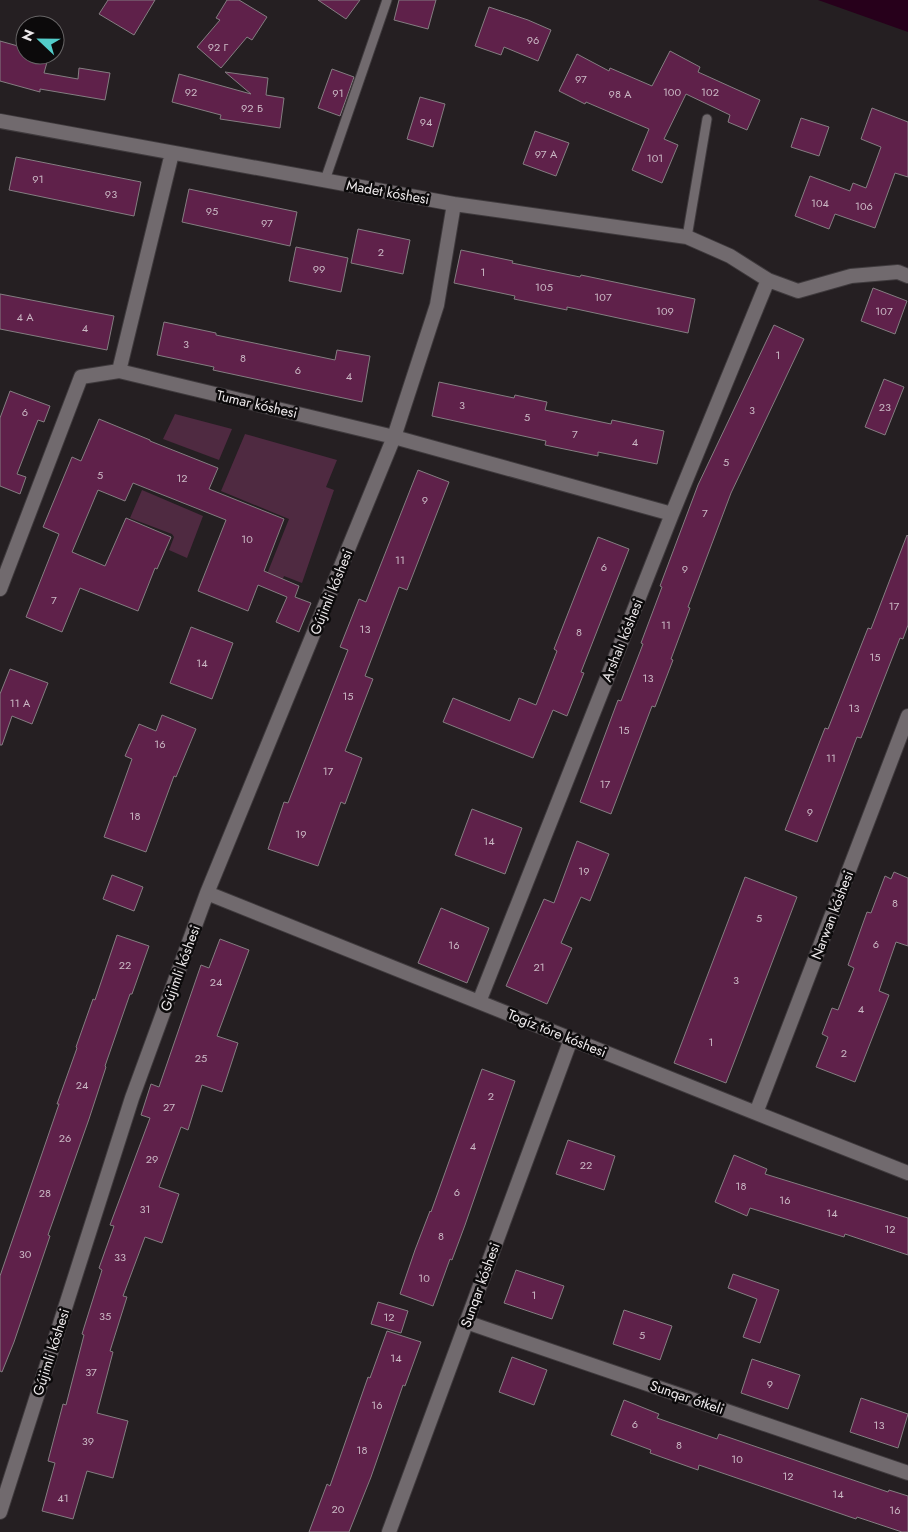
<svg xmlns="http://www.w3.org/2000/svg" width="908" height="1532" font-family="Jost,sans-serif">
<rect width="100%" height="100%" fill="#251f22"/>
<path fill="#4f2a41" d="M 175,414 L 232,429 L 219,460 L 163,439 Z
M 245,434 L 337,460 L 326,487 L 334,490 L 302,583 L 284,576 L 279,589 L 263,584 L 289,519 L 221,491 Z
M 142,490 L 203,516 L 187,558 L 169,550 L 174,537 L 172,534 L 130,518 Z"/>
<path fill="#27001b" d="M 818,0 L 908,0 L 908,32 Z"/>
<path fill="#5f214a" stroke="#847d81" d="M 108,0 L 155,0 L 134,35 L 99,14 Z
M 227,0 L 239,0 L 267,17 L 252,40 L 247,37 L 221,68 L 197,47 L 220,20 L 216,18 Z
M 318,0 L 360,0 L 346,19 Z
M 399,0 L 436,0 L 428,29 L 394,20 Z
M 489,7 L 528,20 L 551,30 L 538,61 L 504,47 L 501,55 L 475,46 Z
M 0,41 L 25,48 L 25,55 L 49,55 L 44,73 L 78,79 L 79,68 L 110,73 L 105,100 L 40,89 L 40,92 L 0,81 Z
M 670,51 L 700,67 L 698,72 L 760,100 L 747,130 L 728,122 L 730,115 L 686,94 L 664,139 L 678,145 L 662,183 L 632,170 L 649,129 L 586,102 L 585,104 L 559,91 L 577,54 L 609,71 L 610,68 L 652,86 Z
M 332,69 L 354,77 L 340,116 L 318,108 Z
M 225,72 L 268,78 L 266,95 L 284,98 L 280,128 L 220,119 L 221,115 L 172,102 L 179,74 L 251,94 Z
M 420,97 L 445,104 L 433,147 L 407,139 Z
M 872,108 L 908,122 L 908,177 L 895,173 L 875,228 L 835,214 L 829,229 L 795,216 L 810,176 L 850,191 L 853,183 L 866,188 L 881,147 L 861,139 Z
M 801,118 L 829,127 L 819,156 L 791,147 Z
M 535,131 L 569,143 L 556,176 L 523,164 Z
M 16,157 L 141,182 L 134,216 L 9,190 Z
M 189,189 L 297,212 L 290,246 L 182,222 Z
M 358,229 L 410,240 L 403,274 L 351,263 Z
M 296,247 L 348,258 L 341,292 L 289,281 Z
M 461,250 L 513,261 L 512,263 L 580,277 L 581,275 L 695,299 L 688,333 L 567,307 L 567,310 L 514,299 L 515,296 L 454,283 Z
M 873,288 L 907,301 L 895,334 L 861,321 Z
M 0,294 L 114,316 L 107,350 L 0,329 Z
M 164,322 L 216,333 L 216,335 L 335,360 L 337,350 L 370,356 L 362,402 L 213,370 L 214,367 L 157,355 Z
M 774,325 L 804,339 L 731,493 L 688,607 L 690,608 L 671,659 L 673,660 L 655,707 L 652,706 L 611,814 L 580,802 L 618,700 L 621,701 L 643,644 L 641,643 L 662,587 L 660,586 L 698,485 Z
M 884,379 L 904,387 L 885,435 L 865,427 Z
M 439,382 L 514,398 L 515,395 L 547,402 L 545,410 L 611,424 L 612,420 L 664,431 L 657,464 L 598,452 L 598,456 L 545,445 L 546,441 L 432,416 Z
M 10,391 L 50,406 L 44,422 L 38,420 L 17,474 L 26,477 L 20,494 L 0,486 L 0,418 Z
M 99,419 L 150,440 L 150,441 L 218,468 L 209,489 L 284,519 L 264,571 L 299,586 L 295,597 L 311,603 L 299,632 L 276,622 L 287,597 L 258,585 L 248,611 L 198,591 L 226,520 L 133,483 L 125,501 L 98,490 L 72,552 L 105,566 L 126,518 L 171,537 L 157,569 L 155,568 L 138,611 L 80,588 L 62,632 L 26,617 L 59,534 L 43,527 L 72,457 L 81,461 Z
M 418,470 L 449,482 L 407,590 L 399,587 L 365,676 L 373,679 L 345,751 L 362,758 L 345,804 L 341,802 L 318,866 L 268,849 L 284,802 L 288,803 L 348,650 L 340,647 L 359,599 L 366,602 Z
M 907,535 L 908,536 L 908,625 L 903,639 L 900,638 L 861,738 L 857,737 L 817,842 L 785,830 L 825,728 L 828,729 L 868,628 L 871,629 Z
M 598,537 L 629,549 L 581,672 L 584,673 L 567,716 L 553,710 L 533,758 L 443,722 L 453,698 L 510,721 L 519,698 L 536,705 L 557,651 L 554,649 Z
M 191,627 L 233,643 L 212,699 L 170,683 Z
M 10,669 L 48,683 L 32,724 L 12,716 L 2,745 L 0,745 L 0,694 Z
M 162,715 L 196,729 L 176,777 L 174,776 L 146,852 L 104,837 L 132,759 L 125,756 L 139,724 L 156,731 Z
M 472,809 L 522,828 L 505,874 L 455,855 Z
M 577,841 L 609,854 L 590,901 L 581,897 L 561,943 L 572,948 L 547,1004 L 506,986 L 544,899 L 554,903 Z
M 894,872 L 908,878 L 908,946 L 896,942 L 879,991 L 889,995 L 855,1082 L 816,1067 L 828,1037 L 822,1034 L 832,1008 L 838,1010 L 854,968 L 848,965 L 867,912 L 871,913 L 885,876 L 891,879 Z
M 112,875 L 143,887 L 134,911 L 103,899 Z
M 745,877 L 797,897 L 726,1083 L 674,1063 Z
M 441,908 L 489,928 L 467,983 L 418,963 Z
M 117,935 L 149,946 L 132,994 L 130,994 L 105,1066 L 106,1067 L 89,1119 L 48,1235 L 50,1236 L 14,1342 L 2,1372 L 0,1371 L 0,1276 L 59,1104 L 57,1104 L 77,1048 L 76,1047 L 93,999 L 95,1000 Z
M 220,939 L 249,950 L 217,1036 L 238,1043 L 222,1092 L 202,1085 L 188,1130 L 181,1127 L 159,1187 L 179,1194 L 162,1243 L 145,1237 L 123,1296 L 127,1297 L 110,1351 L 113,1352 L 97,1413 L 128,1421 L 113,1478 L 87,1471 L 73,1519 L 42,1511 L 55,1463 L 48,1461 L 63,1404 L 66,1405 L 84,1335 L 82,1334 L 102,1270 L 99,1268 L 114,1226 L 110,1225 L 150,1118 L 141,1115 L 151,1084 L 159,1087 L 201,965 L 209,968 Z
M 482,1069 L 515,1081 L 465,1225 L 452,1260 L 450,1259 L 433,1306 L 400,1294 L 415,1250 L 430,1211 L 431,1212 Z
M 568,1140 L 615,1156 L 604,1190 L 556,1174 Z
M 734,1155 L 767,1169 L 765,1174 L 908,1218 L 908,1255 L 845,1234 L 844,1237 L 750,1208 L 747,1216 L 715,1202 Z
M 516,1270 L 564,1286 L 552,1319 L 504,1303 Z
M 733,1274 L 779,1290 L 760,1343 L 743,1337 L 757,1299 L 728,1288 Z
M 378,1302 L 408,1311 L 401,1333 L 371,1324 Z
M 624,1310 L 672,1326 L 660,1360 L 613,1344 Z
M 387,1331 L 421,1342 L 405,1386 L 403,1385 L 371,1477 L 349,1532 L 309,1532 L 327,1484 L 330,1486 L 368,1377 L 370,1378 Z
M 512,1357 L 547,1370 L 534,1405 L 499,1392 Z
M 752,1359 L 800,1375 L 788,1409 L 741,1393 Z
M 861,1398 L 908,1414 L 898,1448 L 850,1432 Z
M 624,1400 L 659,1414 L 657,1418 L 717,1439 L 719,1434 L 888,1492 L 889,1490 L 908,1496 L 908,1532 L 902,1532 L 857,1517 L 856,1519 L 699,1465 L 698,1470 L 650,1453 L 651,1450 L 611,1435 Z"/>
<g fill="none" stroke-linecap="round" stroke-linejoin="round">
<g stroke="#3f3a3d" stroke-width="11">
<path id="service" d="M 325,180 L 387,0
M 687,237 L 707,119"/>
</g>
<g stroke="#3f3a3d" stroke-width="16">
<path id="minor" d="M 0,121 L 454,204 L 687,237 L 730,256 L 768,280 L 798,291 L 851,276 L 898,272 L 908,276
M 119,371 L 172,153
M 0,589 L 81,377 L 119,371 L 394,437 L 672,514
M 207,893 L 756,1113 L 908,1173
M 479,1002 L 672,514 L 768,280
M 756,1113 L 908,716
M 466,1322 L 908,1473
M 0,1512 L 132,1098 L 207,893 L 394,437 L 437,305 L 454,204
M 389,1532 L 571,1039"/>
</g>
<use href="#service" stroke="#716a6e" stroke-width="9"/>
<use href="#minor" stroke="#716a6e" stroke-width="14"/>
</g>
<g text-anchor="middle" stroke-width="5" stroke-linejoin="round" paint-order="stroke">
<g font-size="11" fill="#cab8c4">
<text x="533" y="44">96</text>
<text x="218" y="51">92 Г</text>
<text x="581" y="83">97</text>
<text x="191" y="96">92</text>
<text x="672" y="96">100</text>
<text x="710" y="96">102</text>
<text x="338" y="97">91</text>
<text x="620" y="98">98 А</text>
<text x="252" y="112">92 Б</text>
<text x="426" y="126">94</text>
<text x="546" y="158">97 А</text>
<text x="655" y="162">101</text>
<text x="38" y="183">91</text>
<text x="111" y="198">93</text>
<text x="820" y="207">104</text>
<text x="864" y="210">106</text>
<text x="212" y="215">95</text>
<text x="267" y="227">97</text>
<text x="381" y="256">2</text>
<text x="319" y="273">99</text>
<text x="483" y="276">1</text>
<text x="544" y="291">105</text>
<text x="603" y="301">107</text>
<text x="665" y="315">109</text>
<text x="884" y="315">107</text>
<text x="25" y="321">4 А</text>
<text x="85" y="332">4</text>
<text x="186" y="348">3</text>
<text x="778" y="359">1</text>
<text x="243" y="362">8</text>
<text x="298" y="374">6</text>
<text x="349" y="380">4</text>
<text x="462" y="409">3</text>
<text x="885" y="411">23</text>
<text x="752" y="414">3</text>
<text x="25" y="416">6</text>
<text x="527" y="421">5</text>
<text x="575" y="438">7</text>
<text x="635" y="446">4</text>
<text x="726" y="466">5</text>
<text x="100" y="479">5</text>
<text x="182" y="482">12</text>
<text x="425" y="504">9</text>
<text x="705" y="517">7</text>
<text x="247" y="543">10</text>
<text x="400" y="564">11</text>
<text x="604" y="571">6</text>
<text x="685" y="573">9</text>
<text x="54" y="604">7</text>
<text x="894" y="610">17</text>
<text x="666" y="629">11</text>
<text x="365" y="633">13</text>
<text x="579" y="636">8</text>
<text x="875" y="661">15</text>
<text x="202" y="667">14</text>
<text x="648" y="682">13</text>
<text x="348" y="700">15</text>
<text x="20" y="707">11 А</text>
<text x="854" y="712">13</text>
<text x="624" y="734">15</text>
<text x="160" y="748">16</text>
<text x="831" y="762">11</text>
<text x="328" y="775">17</text>
<text x="605" y="788">17</text>
<text x="810" y="816">9</text>
<text x="135" y="820">18</text>
<text x="301" y="838">19</text>
<text x="489" y="845">14</text>
<text x="584" y="875">19</text>
<text x="895" y="907">8</text>
<text x="759" y="922">5</text>
<text x="876" y="948">6</text>
<text x="454" y="949">16</text>
<text x="125" y="969">22</text>
<text x="539" y="971">21</text>
<text x="736" y="984">3</text>
<text x="216" y="986">24</text>
<text x="861" y="1013">4</text>
<text x="711" y="1046">1</text>
<text x="844" y="1057">2</text>
<text x="201" y="1062">25</text>
<text x="82" y="1089">24</text>
<text x="491" y="1100">2</text>
<text x="169" y="1111">27</text>
<text x="65" y="1142">26</text>
<text x="473" y="1150">4</text>
<text x="152" y="1163">29</text>
<text x="586" y="1169">22</text>
<text x="741" y="1190">18</text>
<text x="457" y="1196">6</text>
<text x="45" y="1197">28</text>
<text x="785" y="1204">16</text>
<text x="145" y="1213">31</text>
<text x="832" y="1217">14</text>
<text x="890" y="1233">12</text>
<text x="441" y="1240">8</text>
<text x="25" y="1258">30</text>
<text x="120" y="1261">33</text>
<text x="424" y="1282">10</text>
<text x="534" y="1299">1</text>
<text x="105" y="1320">35</text>
<text x="389" y="1321">12</text>
<text x="642" y="1339">5</text>
<text x="396" y="1362">14</text>
<text x="91" y="1376">37</text>
<text x="770" y="1388">9</text>
<text x="377" y="1409">16</text>
<text x="635" y="1428">6</text>
<text x="879" y="1429">13</text>
<text x="88" y="1445">39</text>
<text x="679" y="1449">8</text>
<text x="362" y="1454">18</text>
<text x="737" y="1463">10</text>
<text x="788" y="1480">12</text>
<text x="838" y="1498">14</text>
<text x="63" y="1502">41</text>
<text x="338" y="1513">20</text>
<text x="895" y="1514">16</text>
</g>
<g font-size="14" fill="#eeeaec" stroke="#0c0a0b">
<text transform="translate(388 192) rotate(10)" y="5">Madet kóshesi</text>
<text transform="translate(257 404) rotate(13)" y="5">Tumar kóshesi</text>
<text transform="translate(331 592) rotate(-68)" y="5">Gújimli kóshesi</text>
<text transform="translate(622 640) rotate(-68)" y="5">Arshalı kóshesi</text>
<text transform="translate(832 915) rotate(-69)" y="5">Narwan kóshesi</text>
<text transform="translate(180 968) rotate(-70)" y="5">Gújimli kóshesi</text>
<text transform="translate(557 1033) rotate(22)" y="5">Toǵız tóre kóshesi</text>
<text transform="translate(480 1285) rotate(-70)" y="5">Sunqar kóshesi</text>
<text transform="translate(51 1352) rotate(-72)" y="5">Gújimli kóshesi</text>
<text transform="translate(687 1397) rotate(19)" y="5">Sunqar ótkeli</text>
</g>
</g>
<g transform="translate(40 40) rotate(292)"><circle r="24" fill="#0c0a0b" stroke="#666465"/>
<path d="M0-4L9 19L0 12L-9 19Z" fill="#53cdca"/>
<text y="-8" font-size="14" font-weight="bold" text-anchor="middle" fill="#eeeaec">N</text>
</g>
</svg>
